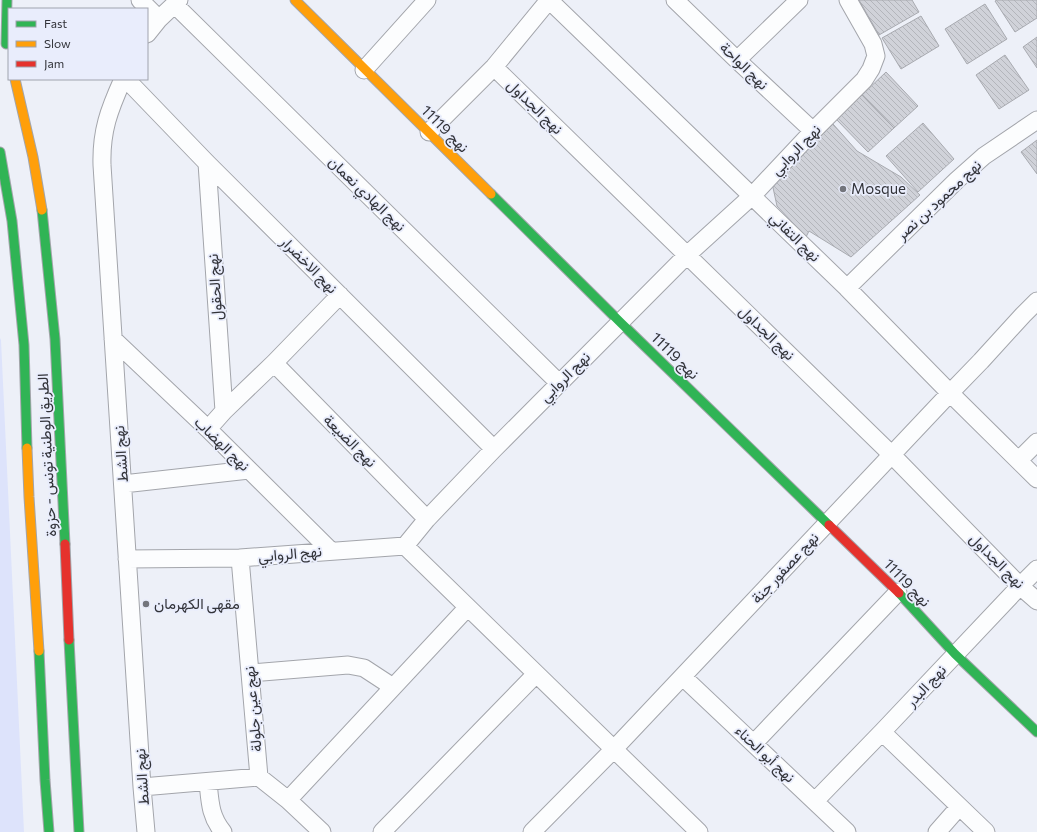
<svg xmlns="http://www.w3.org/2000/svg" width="1037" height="832" font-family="Commissioner,Vazirmatn,sans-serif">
<defs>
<pattern id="building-back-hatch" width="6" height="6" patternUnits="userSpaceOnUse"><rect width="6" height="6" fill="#d0d2d9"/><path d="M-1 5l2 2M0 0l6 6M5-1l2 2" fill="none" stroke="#b3b5bb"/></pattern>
</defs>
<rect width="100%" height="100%" fill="#edf0f8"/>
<path fill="#dde3fb" d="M 0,338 L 1,340 L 24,832 L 0,832 Z"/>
<path fill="url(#building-back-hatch)" stroke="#a8aab0" d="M 859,0 L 912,0 L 919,12 L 879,35 Z
M 997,0 L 1037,0 L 1037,18 L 1015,32 L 995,1 Z
M 985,4 L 1007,39 L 967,64 L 945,29 Z
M 921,16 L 939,46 L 901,69 L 882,38 Z
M 1037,37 L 1037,68 L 1023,47 Z
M 1005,55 L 1029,90 L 999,109 L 976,75 Z
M 886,72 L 918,106 L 894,128 L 862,95 Z
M 862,95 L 894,128 L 868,152 L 836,119 Z
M 923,123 L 954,159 L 918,192 L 886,156 Z
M 833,124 L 857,151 L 901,177 L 920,195 L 851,257 L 809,231 L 806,237 L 777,206 L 772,183 Z
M 1037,140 L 1037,174 L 1021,152 Z"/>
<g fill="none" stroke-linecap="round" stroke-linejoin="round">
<g stroke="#a3a5ab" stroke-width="19">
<path id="street" d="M 140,0 L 159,19
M 549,0 L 847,288 L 950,393 L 1037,479
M 675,0 L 737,60 L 813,131
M 175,5 L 559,383
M 147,34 L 159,19 L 179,0
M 737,60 L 799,0
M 494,67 L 892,455 L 1020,586 L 1037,601
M 364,70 L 427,0
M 123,79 C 109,110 101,131 102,165 L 142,787 L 146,832
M 126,79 L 207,163 L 494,449
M 429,132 L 494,67 L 549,0
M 207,163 L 224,411
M 847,288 L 957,180 L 984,156 L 1037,120
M 113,339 L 208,429 L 330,550
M 274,363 L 427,519
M 208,429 L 224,411 L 274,363 L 340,295
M 1019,460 L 1037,442
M 123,484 L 249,470
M 405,546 L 699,832
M 240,558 L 259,777 L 288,800 L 322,832
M 127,559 L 240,558 L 405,546 L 427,519 L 494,449 L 687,255 L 752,196 L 813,131 L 864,80 L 871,69 L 876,56 L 873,44 L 848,0
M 250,673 L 348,665 L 364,668 L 393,687
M 683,677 L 847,832
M 882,732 L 986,832
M 754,743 L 898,592
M 208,782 C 210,802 210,816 223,832
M 142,787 L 259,777
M 288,800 L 467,608
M 815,801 L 882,732 L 1020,586 L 1037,569
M 382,832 L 536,674
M 532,832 L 614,749 L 950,393 L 981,361 L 1023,315 L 1037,301
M 937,832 L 959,807"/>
</g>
<g stroke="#a3a5ab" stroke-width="11">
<path id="fast" d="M 6,44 L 7,0
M 0,152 L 12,221 L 24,345 L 27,448
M 491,194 L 621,323 L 829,525
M 42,210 L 55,339 L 65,544
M 899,593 L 955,654 L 1037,732
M 69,640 L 79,832
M 39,651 L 45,780 L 49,832"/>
</g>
<g stroke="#a3a5ab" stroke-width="11">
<path id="slow" d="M 295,0 L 491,194
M 15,79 L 33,157 L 42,210
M 27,448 L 29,497 L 39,651"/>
</g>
<g stroke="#a3a5ab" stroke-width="11">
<path id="jam" d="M 829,525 L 899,593
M 65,544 L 69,640"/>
</g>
<use href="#street" stroke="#fcfdfe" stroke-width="17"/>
<use href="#fast" stroke="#30b455" stroke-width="9"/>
<use href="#slow" stroke="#ff9f0a" stroke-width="9"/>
<use href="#jam" stroke="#e5322d" stroke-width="9"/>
</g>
<g fill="#73757c" stroke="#e9edfc" stroke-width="1.5">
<circle cx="843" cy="189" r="4"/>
<circle cx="146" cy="604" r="4"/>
</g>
<g text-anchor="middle" stroke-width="3.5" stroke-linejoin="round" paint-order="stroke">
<g font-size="15" fill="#323339" stroke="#e9edfc">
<text transform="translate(744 66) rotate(44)" y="5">نهج الواحة</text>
<text transform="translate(535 107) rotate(44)" y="5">نهج الجداول</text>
<text transform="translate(445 129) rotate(45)" y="5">نهج 11119</text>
<text transform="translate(796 150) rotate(-46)" y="5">نهج الروابي</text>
<text transform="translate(367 194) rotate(44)" y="5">نهج الهادي نعمان</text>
<text transform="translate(939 200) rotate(-43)" y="5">نهج محمود بن نصر</text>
<text transform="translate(795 237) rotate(44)" y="5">نهج التفاني</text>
<text transform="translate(309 265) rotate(45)" y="5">نهج الاخضرار</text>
<text transform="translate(215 287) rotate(-94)" y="5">نهج الحقول</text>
<text transform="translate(767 333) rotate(44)" y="5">نهج الجداول</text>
<text transform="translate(675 356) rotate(44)" y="5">نهج 11119</text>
<text transform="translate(565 377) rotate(-45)" y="5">نهج الروابي</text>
<text transform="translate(350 441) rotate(45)" y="5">نهج الضيعة</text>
<text transform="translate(222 444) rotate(44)" y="5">نهج الهضاب</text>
<text transform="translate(121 454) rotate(-94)" y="5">نهج الشط</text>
<text transform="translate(47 455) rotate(-93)" y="5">الطريق الوطنية تونس - حزوة</text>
<text transform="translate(290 554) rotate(-5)" y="5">نهج الروابي</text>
<text transform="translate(997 561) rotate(45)" y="5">نهج الجداول</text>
<text transform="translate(785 568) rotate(-47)" y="5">نهج عصفور جنة</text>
<text transform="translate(907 583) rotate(46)" y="5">نهج 11119</text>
<text transform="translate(926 686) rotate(-47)" y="5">نهج البدر</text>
<text transform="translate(253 709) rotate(-95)" y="5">نهج عين جلولة</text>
<text transform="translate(765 754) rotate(43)" y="5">نهج أبو الحناء</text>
<text transform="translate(142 777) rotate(-94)" y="5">نهج الشط</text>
</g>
<g font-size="15" fill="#323339" stroke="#e9edfc" text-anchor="start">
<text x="851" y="194">Mosque</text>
<text x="154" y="609">مقهى الكهرمان</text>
</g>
</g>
<rect x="8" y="8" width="140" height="72" fill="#e9edfc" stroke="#a0a3ae"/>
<rect x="16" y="21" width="20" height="6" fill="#30b455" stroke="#a0a3ae"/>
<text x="44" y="28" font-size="12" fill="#323339">Fast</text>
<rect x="16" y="41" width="20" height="6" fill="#ff9f0a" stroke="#a0a3ae"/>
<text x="44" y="48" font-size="12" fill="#323339">Slow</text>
<rect x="16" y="61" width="20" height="6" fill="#e5322d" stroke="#a0a3ae"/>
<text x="44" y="68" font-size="12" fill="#323339">Jam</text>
</svg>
